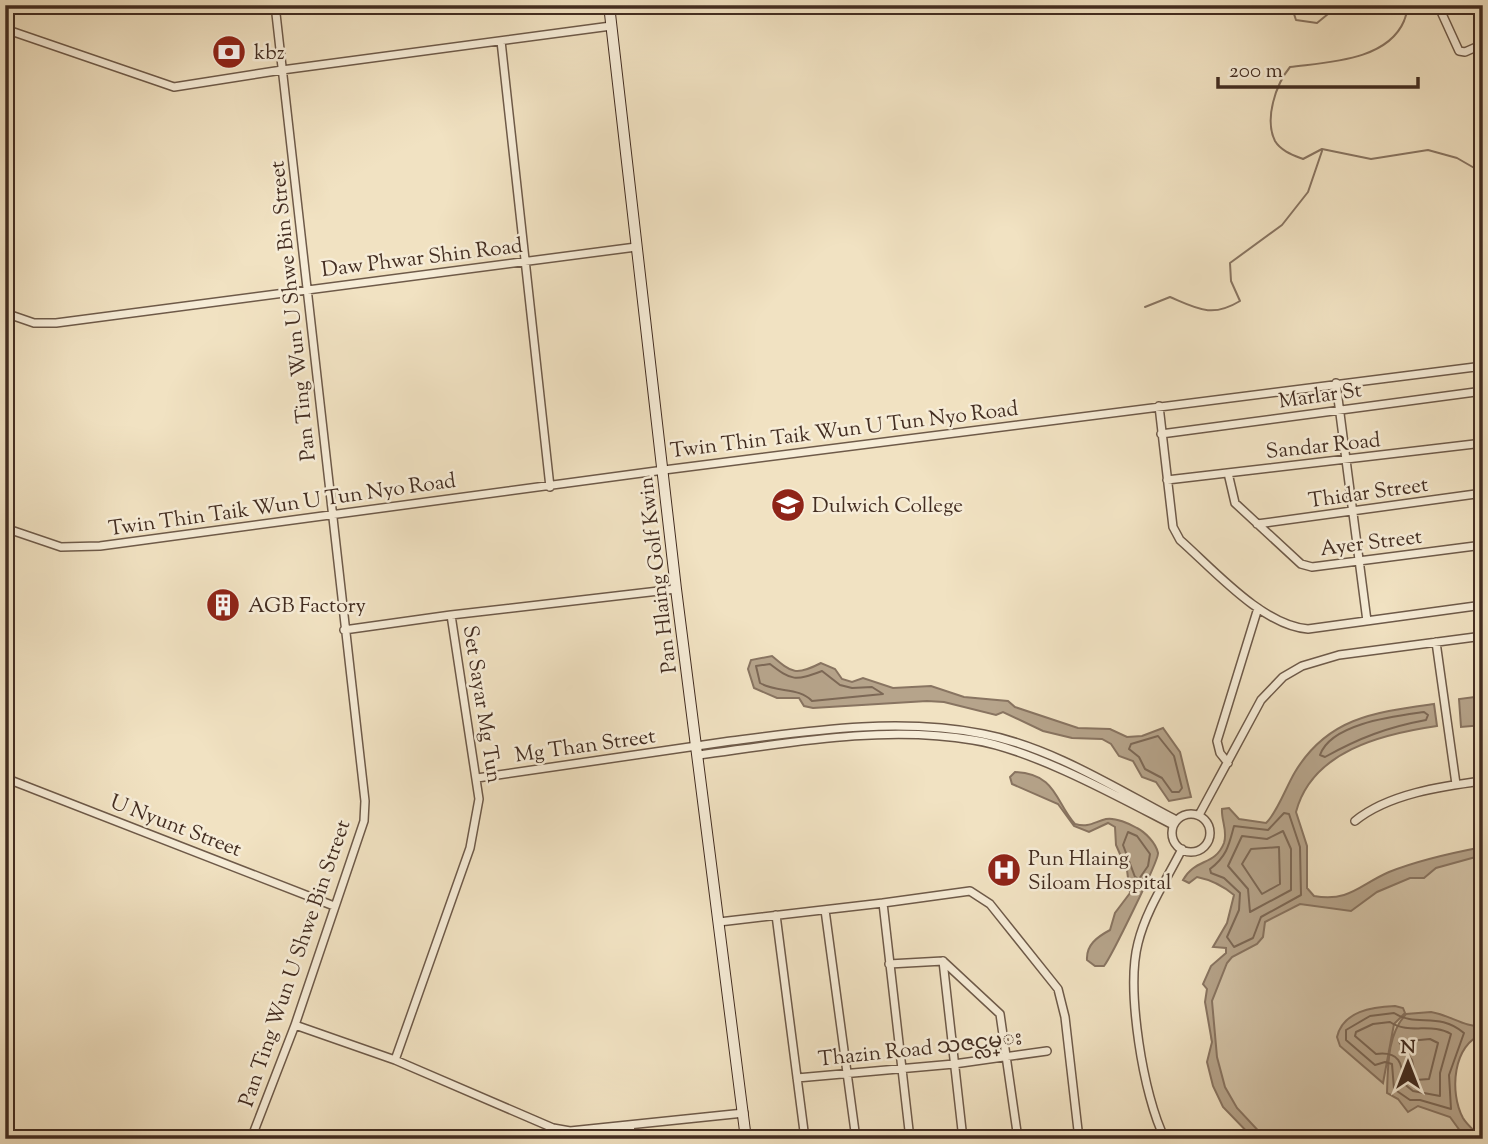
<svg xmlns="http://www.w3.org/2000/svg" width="1488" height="1144" font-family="'Sorts Mill Goudy','Noto Sans Myanmar',serif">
<rect width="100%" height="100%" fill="#f1e2c2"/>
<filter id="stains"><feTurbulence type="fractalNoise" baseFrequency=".00286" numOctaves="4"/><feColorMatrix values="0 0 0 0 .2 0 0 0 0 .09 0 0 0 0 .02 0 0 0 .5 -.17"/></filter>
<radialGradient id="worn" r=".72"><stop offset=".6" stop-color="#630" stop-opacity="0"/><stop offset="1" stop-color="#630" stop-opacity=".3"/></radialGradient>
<path fill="#d3c3a7" stroke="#8b7864" stroke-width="2" d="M 1483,852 L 1483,1030 L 1455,1037 L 1451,1109 L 1474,1139 L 1260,1139 L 1230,1105 L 1214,1067 L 1209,1004 L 1249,902 L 1347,903 L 1415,869 Z"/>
<path fill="#b6a48b" stroke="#887461" stroke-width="2" d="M 772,656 C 792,673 796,676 821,663 L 835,669 L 842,679 L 852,682 L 863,678 L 893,688 L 931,686 L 964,697 L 1008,701 L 1015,707 L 1078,728 L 1110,729 L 1127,737 L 1142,736 L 1163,728 L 1180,752 L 1191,797 L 1169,801 L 1156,782 L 1142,777 L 1133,761 L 1119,756 L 1111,744 L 1102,739 L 1072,738 L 1043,731 L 1003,712 L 996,715 L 944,702 L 927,701 L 813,708 L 804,706 L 799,698 L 777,698 L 754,688 L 748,669 L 751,660 Z
M 1483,696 L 1483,725 L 1461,727 L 1459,699 Z
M 1434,704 L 1437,726 C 1382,734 1312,751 1296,812 L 1307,846 L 1307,888 L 1314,896 C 1350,902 1359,885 1389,872 C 1419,860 1451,853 1483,847 L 1483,855 L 1436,868 L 1424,878 L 1410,878 L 1377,892 L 1351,911 L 1300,904 L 1265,922 L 1263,937 L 1257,944 L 1232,957 L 1227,963 L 1212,1001 L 1217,1057 L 1225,1087 L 1237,1108 L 1266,1139 L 1254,1139 L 1223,1107 L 1213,1086 L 1207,1062 L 1212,1042 L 1205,1002 L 1207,989 L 1203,984 L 1211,966 L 1226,953 L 1226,948 L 1213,947 L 1227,923 L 1234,895 C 1222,885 1212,880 1197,877 L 1189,883 L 1183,880 C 1195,858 1215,866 1224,843 C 1228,831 1221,820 1222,809 L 1229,808 L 1239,819 L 1266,823 C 1277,813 1286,787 1295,772 C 1328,717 1376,712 1434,704 Z
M 1015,772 C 1057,774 1055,802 1075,824 C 1089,828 1094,822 1106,819 C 1115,817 1130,824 1137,828 C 1145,832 1156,843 1158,853 C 1159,860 1111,957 1104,966 L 1095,966 L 1087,960 C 1086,945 1097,937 1110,930 L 1115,913 L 1130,893 L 1127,870 L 1116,845 L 1115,827 L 1108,823 L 1089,832 L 1074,826 L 1058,804 L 1012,784 L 1010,777 Z
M 1395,1006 L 1403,1008 L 1405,1013 L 1394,1024 L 1383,1083 L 1340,1046 L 1337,1037 C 1343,1011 1372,1007 1395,1006 Z
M 1431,1012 C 1450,1015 1465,1028 1483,1026 L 1483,1034 C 1453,1044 1449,1092 1463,1118 C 1467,1125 1476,1132 1482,1139 L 1466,1139 L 1450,1117 L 1418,1106 L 1408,1112 L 1398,1099 L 1387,1093 C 1388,1066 1387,1035 1406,1014 Z"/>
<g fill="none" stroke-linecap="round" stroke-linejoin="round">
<path stroke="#7c6856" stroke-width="2" d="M 770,664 C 792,681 795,681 822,671 L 840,685 L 852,688 L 872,687 L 883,694 L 812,701 C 799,687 777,693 760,683 L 756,666 Z
M 1424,712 L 1428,715 L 1426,720 C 1388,727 1359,738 1325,757 L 1320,755 C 1331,723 1396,716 1424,712 Z
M 1158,736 L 1174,756 L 1182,788 L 1179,792 L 1172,792 L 1162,778 L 1145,769 L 1139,757 L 1129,749 L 1131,744 Z
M 1284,813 L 1289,814 L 1300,847 L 1301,895 L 1261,917 L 1253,938 L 1234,947 L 1227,937 L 1239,910 L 1240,893 L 1224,878 L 1211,873 L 1210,869 C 1227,856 1229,845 1234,826 L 1268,830 Z
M 1283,831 L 1291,849 L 1291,890 L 1250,912 L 1248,889 L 1228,866 L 1242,836 L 1267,839 Z
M 1128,832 L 1137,836 L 1150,854 L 1148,866 L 1139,879 L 1135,877 L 1123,845 Z
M 1279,847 L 1280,884 L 1262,894 L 1242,864 L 1251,849 Z
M 1394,1013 C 1417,1028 1438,1011 1464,1033 L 1449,1075 L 1451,1109 L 1420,1100 L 1410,1100 L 1394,1089 L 1392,1064 L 1385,1062 L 1375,1065 L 1346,1040 L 1346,1030 L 1370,1016 Z
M 1390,1022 C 1409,1035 1432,1022 1451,1034 L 1440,1073 L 1440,1096 L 1413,1091 L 1403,1083 C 1403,1063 1399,1051 1376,1054 L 1355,1036 L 1356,1032 L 1373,1024 Z
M 1430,1039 L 1438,1043 L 1429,1079 L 1416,1080 L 1412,1060 L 1399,1042 Z"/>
<path stroke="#887461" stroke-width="2" d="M 1291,5 L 1296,20 L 1317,23 L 1339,5
M 1406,5 C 1408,12 1406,15 1404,21 C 1387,61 1327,62 1290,67 C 1276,84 1264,119 1275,141 C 1281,151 1293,155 1303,159 L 1322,149 L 1371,159 L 1428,150 L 1457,158 L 1483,173
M 1145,307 L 1170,297 C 1198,309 1212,318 1240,301 L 1231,281 L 1230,263 L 1282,225 L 1308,192 L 1322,151"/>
<g stroke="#6e5a49" stroke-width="10">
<path id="street" d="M 1438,5 L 1459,51 L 1465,52 L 1483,44
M 5,29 L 174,87 L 282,70 L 611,26
M 501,41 L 550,487
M 5,313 L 34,323 L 56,323 L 636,247
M 1480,366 L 1483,387
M 1336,383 L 1367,621
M 1159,406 L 1173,527 L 1180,540 C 1213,569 1263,626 1308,629 L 1483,605
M 1161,434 L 1483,391
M 1228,473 L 1235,503 L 1301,564 L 1312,567 L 1483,545
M 1167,480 L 1483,443
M 1257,524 L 1483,493
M 5,528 L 61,547 L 100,546 L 664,470 L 1483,366
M 451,615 L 676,589
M 344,630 L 451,615 L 479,799 L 470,848 L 395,1060
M 1436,642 L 1456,784
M 699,755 C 788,743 883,725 973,740 C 1032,749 1119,797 1173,825
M 1228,763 L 1220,753 L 1217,741 L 1258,608
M 5,778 L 334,906
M 477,778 C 559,766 642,754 724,742 C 808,731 898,717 983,734 C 1051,747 1115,788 1176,820
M1172 833a19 19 0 1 1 38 0a19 19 0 1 1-38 0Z
M 1199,815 L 1261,700 L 1283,677 L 1302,666 L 1339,655 L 1483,636
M 1355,821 C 1388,794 1442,786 1483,781
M 883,903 L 970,891 L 990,904 L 1058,989 L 1065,1017 L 1079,1139
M 825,910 L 856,1139
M 776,915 L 805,1139
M 719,922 L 883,903 L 910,1139
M 943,961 L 1000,1014 L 1018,1139
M 889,964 L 943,961 L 963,1139
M 295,1025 L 395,1060 L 553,1128 L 570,1131 L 744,1113
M 797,1078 L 954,1064 L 1047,1051
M 630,1125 L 632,1139
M 251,1139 L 295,1025 L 364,821 L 365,801 L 275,5
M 1165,1139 C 1143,1096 1126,989 1138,943 C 1146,910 1167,879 1182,849"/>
</g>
<g stroke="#432d21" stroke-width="12">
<path id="secondary" d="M 609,5 L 676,589 L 746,1139"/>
</g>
<use href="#street" stroke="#f6ecd7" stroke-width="7"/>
<use href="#secondary" stroke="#f6ecd7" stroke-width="10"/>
</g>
<defs>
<g id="bank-disc" transform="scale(1.75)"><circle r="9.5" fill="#8f2418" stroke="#f6ecd7"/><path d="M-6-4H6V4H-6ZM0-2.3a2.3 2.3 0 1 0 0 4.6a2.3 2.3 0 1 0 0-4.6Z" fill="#fff"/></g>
<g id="university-disc" transform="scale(1.75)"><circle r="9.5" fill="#8f2418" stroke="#f6ecd7"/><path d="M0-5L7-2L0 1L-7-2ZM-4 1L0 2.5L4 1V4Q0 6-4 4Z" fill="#fff"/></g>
<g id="building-disc" transform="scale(1.75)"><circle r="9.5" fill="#8f2418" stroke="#f6ecd7"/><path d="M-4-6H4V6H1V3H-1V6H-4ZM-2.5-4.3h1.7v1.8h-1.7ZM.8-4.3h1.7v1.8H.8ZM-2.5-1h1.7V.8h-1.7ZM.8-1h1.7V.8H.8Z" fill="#fff"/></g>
<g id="hospital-disc" transform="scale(1.75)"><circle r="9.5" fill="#8f2418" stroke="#f6ecd7"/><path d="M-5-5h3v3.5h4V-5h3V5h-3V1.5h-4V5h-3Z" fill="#fff"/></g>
</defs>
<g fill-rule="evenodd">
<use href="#bank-disc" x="229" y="52"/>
<use href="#university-disc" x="788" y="505"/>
<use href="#building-disc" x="223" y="605"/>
<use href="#hospital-disc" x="1004" y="870"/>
</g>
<g text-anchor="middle" stroke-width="5" stroke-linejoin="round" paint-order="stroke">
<g font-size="21" fill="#432d21" stroke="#f6ecd7" text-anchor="start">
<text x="254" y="59">kbz</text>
<text x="812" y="512">Dulwich College</text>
<text x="248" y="612">AGB Factory</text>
<text x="1028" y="865">Pun Hlaing<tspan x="1028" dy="24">Siloam Hospital</tspan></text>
</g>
<g font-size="21" fill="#432d21" stroke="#f6ecd7">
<text transform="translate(422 257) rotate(-7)" y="7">Daw Phwar Shin Road</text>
<text transform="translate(292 311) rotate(-96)" y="7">Pan Ting Wun U Shwe Bin Street</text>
<text transform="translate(1320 395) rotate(-8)" y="7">Marlar St</text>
<text transform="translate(844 429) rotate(-7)" y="7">Twin Thin Taik Wun U Tun Nyo Road</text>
<text transform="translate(1323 445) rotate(-6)" y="7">Sandar Road</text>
<text transform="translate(1368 492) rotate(-8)" y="7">Thidar Street</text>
<text transform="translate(282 504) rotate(-8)" y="7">Twin Thin Taik Wun U Tun Nyo Road</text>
<text transform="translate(1371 542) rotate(-7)" y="7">Ayer Street</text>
<text transform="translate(657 575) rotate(-97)" y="7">Pan Hlaing Golf Kwin</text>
<text transform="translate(483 704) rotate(81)" y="7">Set Sayar Mg Tun</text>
<text transform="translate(585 745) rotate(-8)" y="7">Mg Than Street</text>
<text transform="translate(176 825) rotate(21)" y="7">U Nyunt Street</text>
<text transform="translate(294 963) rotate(-71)" y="7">Pan Ting Wun U Shwe Bin Street</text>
<text transform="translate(920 1048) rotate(-6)" y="7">Thazin Road သဇင္လမ္း</text>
</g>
</g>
<rect width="1488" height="1144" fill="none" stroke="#f1e2c2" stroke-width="28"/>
<rect x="7" y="7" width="1474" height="1130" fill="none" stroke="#432d21" stroke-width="3.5"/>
<rect x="14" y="14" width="1460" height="1116" fill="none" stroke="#432d21" stroke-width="2"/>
<g transform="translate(1408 1063)" stroke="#f6ecd7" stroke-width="5" paint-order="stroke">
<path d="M0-5L12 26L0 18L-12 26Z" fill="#432d21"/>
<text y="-10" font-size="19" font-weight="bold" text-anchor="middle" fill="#432d21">N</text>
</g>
<path d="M1218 77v10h200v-10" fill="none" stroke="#432d21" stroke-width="3.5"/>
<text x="1229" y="77" font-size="21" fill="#432d21" stroke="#f6ecd7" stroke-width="5" paint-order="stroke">200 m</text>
<rect width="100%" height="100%" filter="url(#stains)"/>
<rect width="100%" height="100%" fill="url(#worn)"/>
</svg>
